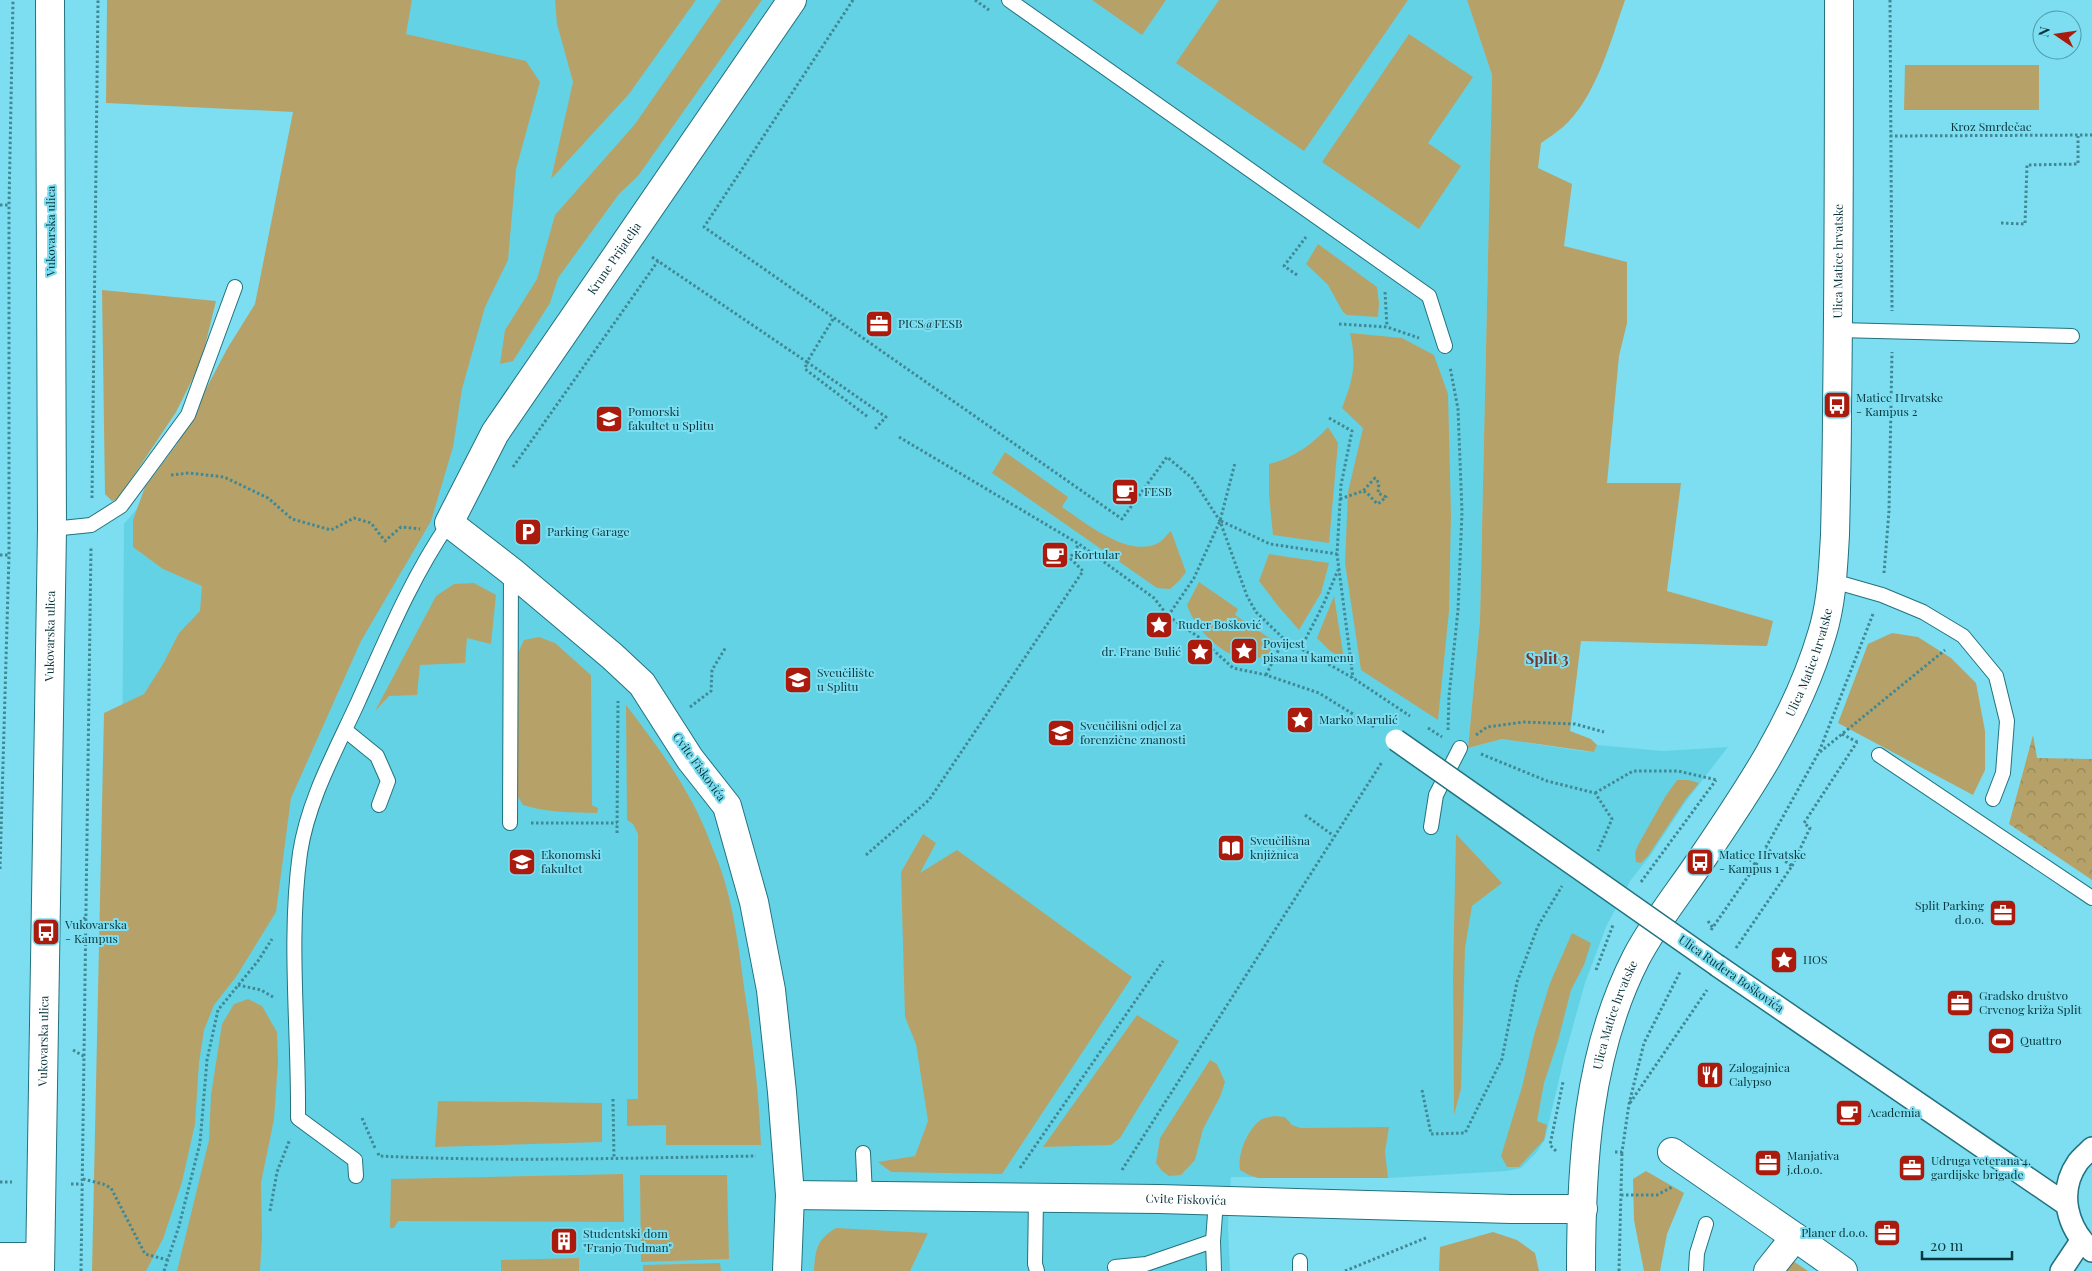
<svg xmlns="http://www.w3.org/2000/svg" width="2092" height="1271" font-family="'Playfair Display',serif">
<defs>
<pattern id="forest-crowns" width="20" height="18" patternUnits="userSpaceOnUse" patternTransform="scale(1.25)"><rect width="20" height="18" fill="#b6a269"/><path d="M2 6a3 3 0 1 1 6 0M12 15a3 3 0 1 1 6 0" fill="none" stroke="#928558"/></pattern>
</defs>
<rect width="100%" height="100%" fill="#7cdef0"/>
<path fill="#64d2e5" d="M 412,0 L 1467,0 L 1492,75 L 1480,620 L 1468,748 L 1502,739 L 1582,751 L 1594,752 L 1597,745 L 1663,751 L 1728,747 L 1684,804 L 1650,856 L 1630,881 L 1606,927 L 1585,983 L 1564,1058 L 1545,1139 L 1537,1152 L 1521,1168 L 1507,1171 L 1388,1178 L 1231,1177 L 1228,1224 L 1230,1271 L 118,1271 L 124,524 L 200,434 L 405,34 Z"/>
<path fill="#b6a269" d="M 107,0 L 412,0 L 406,34 L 526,61 L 540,82 L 516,169 L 508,260 L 485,307 L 462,389 L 453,447 L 431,521 L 361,641 L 291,798 L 276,912 L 236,977 L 214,1005 L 204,1030 L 199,1063 L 195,1124 L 182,1182 L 163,1239 L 146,1271 L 92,1271 L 104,713 L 144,694 L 163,664 L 179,633 L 200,611 L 202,586 L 163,569 L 133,547 L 133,520 L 145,487 L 177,444 L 227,349 L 255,304 L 293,112 L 106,103 Z
M 555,0 L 696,0 L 629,94 L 551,179 L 573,82 L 557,24 Z
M 721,0 L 762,0 L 638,176 L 619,194 L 558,278 L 550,303 L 513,361 L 500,364 L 505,330 L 537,279 L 555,215 L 635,124 Z
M 1092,0 L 1166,0 L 1142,35 Z
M 1219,0 L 1408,0 L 1304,151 L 1176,63 Z
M 1467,0 L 1625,0 C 1611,40 1596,98 1563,127 C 1556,133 1548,138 1541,143 L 1538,168 L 1572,184 L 1564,246 L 1627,262 L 1627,323 L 1619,356 L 1607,483 L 1681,483 L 1667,591 L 1773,621 L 1767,646 L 1581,641 L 1570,731 L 1591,739 L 1597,745 L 1594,752 L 1502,739 L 1468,748 L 1480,620 L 1492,75 Z
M 1409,34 L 1473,77 L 1428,143 L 1461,166 L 1419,229 L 1322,162 Z
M 1905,65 L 2039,65 L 2039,110 L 1904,110 Z
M 1318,244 L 1377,287 L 1379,303 L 1378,317 L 1347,315 L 1343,312 L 1328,285 L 1306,264 Z
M 102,290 L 216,301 L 201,362 L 176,412 L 118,499 L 112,501 L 105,494 Z
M 1350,333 L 1402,338 L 1434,355 L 1448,394 L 1451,515 L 1449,611 L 1438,720 L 1361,670 L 1345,563 L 1348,492 L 1363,428 L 1342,408 C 1353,379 1357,364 1350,333 Z
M 1328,427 L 1338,443 L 1329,543 L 1273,535 L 1269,495 L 1269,464 C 1293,458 1312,445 1328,427 Z
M 1005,452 L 1068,497 L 1062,507 C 1086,523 1130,560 1160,542 C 1164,539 1167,534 1171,531 L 1186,572 L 1179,581 L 1170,589 L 1157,588 L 992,473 Z
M 1269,554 L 1329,563 L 1321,593 L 1299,630 L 1278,606 L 1259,581 Z
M 1199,582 L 1238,609 L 1235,615 L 1274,641 L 1269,653 C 1264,655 1259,659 1254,659 C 1227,662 1195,630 1187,605 Z
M 474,583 L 496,595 L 491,644 L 467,638 L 465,663 L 420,665 L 417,695 L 389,696 L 375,711 L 436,596 L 454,584 Z
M 1334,596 L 1344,659 L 1330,651 L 1317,638 Z
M 1892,633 L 1918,637 L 1951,658 L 1976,683 L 1985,731 L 1985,770 L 1973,795 L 1838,723 L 1868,644 Z
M 539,637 L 555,643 L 591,675 L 592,805 L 598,808 L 597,813 C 572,812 547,813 523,805 L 517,795 L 518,653 L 524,640 Z
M 626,705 C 656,744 686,784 705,829 C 712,847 721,867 726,886 C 736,921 740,958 745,994 C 753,1044 759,1094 761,1145 L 666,1145 L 666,1125 L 627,1126 L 627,1099 L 638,1099 L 638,834 L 633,824 L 627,820 Z
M 1677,780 L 1689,780 L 1699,783 L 1685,800 L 1648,856 L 1641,863 L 1636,862 L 1635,853 L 1638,845 L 1665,797 Z
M 923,834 L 936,843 L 920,873 L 957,850 L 1132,977 L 1002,1174 L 891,1172 L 878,1162 L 915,1156 L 928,1121 L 916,1044 L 905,1017 L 901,872 Z
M 1456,834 L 1502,883 L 1472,906 L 1465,948 L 1461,1089 L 1454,1115 L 1453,975 Z
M 1572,933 L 1591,943 L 1584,965 L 1571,990 L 1558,1041 L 1544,1083 L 1537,1121 L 1547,1125 L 1544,1140 L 1519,1167 L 1507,1167 L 1501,1156 L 1522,1087 L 1534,1035 L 1550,983 Z
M 248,999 L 262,1006 L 277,1032 L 278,1062 L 274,1119 L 261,1183 L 262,1237 L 260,1271 L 177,1271 L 209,1140 L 211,1095 L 222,1024 L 234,1004 Z
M 1137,1015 L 1179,1041 L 1120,1138 L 1111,1145 L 1043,1147 Z
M 1210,1060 L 1217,1064 L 1225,1082 L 1220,1097 L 1203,1129 L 1195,1160 L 1181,1175 L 1169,1176 L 1162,1171 L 1156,1163 L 1160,1138 Z
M 438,1101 L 602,1103 L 602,1142 L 435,1147 Z
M 1274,1116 L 1285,1117 L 1292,1125 L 1301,1128 L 1389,1127 L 1385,1152 L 1388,1178 L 1258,1178 L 1249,1175 L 1240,1170 C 1237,1154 1248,1128 1262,1119 C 1265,1118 1271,1117 1274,1116 Z
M 1646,1171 L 1684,1193 L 1667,1234 L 1660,1271 L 1644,1271 L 1634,1220 L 1633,1179 Z
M 623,1174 L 624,1222 L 398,1221 L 394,1228 L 390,1228 L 391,1179 Z
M 640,1175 L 727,1175 L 729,1259 L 641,1262 Z
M 836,1228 L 928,1233 L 910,1271 L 814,1271 C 815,1250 817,1239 836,1228 Z
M 1493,1232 L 1517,1240 L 1535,1253 L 1539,1271 L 1439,1271 L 1440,1247 Z
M 579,1258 L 579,1271 L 501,1271 L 501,1260 Z
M 1793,1261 L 1808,1271 L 1786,1271 Z
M 720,1263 L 721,1271 L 643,1271 L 643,1265 Z"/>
<path fill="url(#forest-crowns)" d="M 2033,735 L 2037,758 L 2092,759 L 2092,880 L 2009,824 Z"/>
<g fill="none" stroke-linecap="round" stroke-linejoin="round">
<g stroke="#22727f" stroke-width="16">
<path id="service" d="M 1009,0 L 1429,296 L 1445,346
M 1838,330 L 2072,336
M 52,529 L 91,525 L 121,506 L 144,475 L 188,415 L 235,287
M 1833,581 L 1882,595 L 1923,612 L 1963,636 L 1996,676 L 2007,721 L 2003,773 L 1993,799
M 345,730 L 377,756 L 388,781 L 379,805
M 1879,755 L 2092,898
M 510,823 L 511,572
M 1431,827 L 1436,795 L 1460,748
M 863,1153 L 865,1195
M 356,1176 L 355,1160 L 298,1118 C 299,1031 288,939 300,853 C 308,800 336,750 358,702 C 385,642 411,578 449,523
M 1036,1199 L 1035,1264 L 1037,1271
M 1115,1267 L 1146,1264 L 1213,1241
M 1214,1271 L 1213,1241 L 1216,1201
M 1300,1271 L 1300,1261
M 1696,1271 L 1697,1253 L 1706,1224"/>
</g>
<g stroke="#22727f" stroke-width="24">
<path id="pedestrian" d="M 1718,966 L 2067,1205
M 2092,1148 C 2088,1152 2082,1157 2078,1162 C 2057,1192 2067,1228 2092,1251
M 2061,1271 L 2081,1241"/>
</g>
<g stroke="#22727f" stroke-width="30">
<g id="minor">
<path d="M 1672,1152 L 1795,1237"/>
<path id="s1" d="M 790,1195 L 1159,1199 L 1511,1209 L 1583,1209"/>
<path d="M 0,1257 L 40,1257"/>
<path id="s2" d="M 787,1271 L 790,1195 L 782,1092 L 771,990 L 754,902 L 727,806 L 690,759 L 642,684 L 612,656 L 511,571 L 449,523 L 495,433 L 792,0"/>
<path d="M 1768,1271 L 1795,1237 L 1843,1271"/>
</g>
</g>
<g stroke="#22727f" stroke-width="30">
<g id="tertiary">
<path id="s3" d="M 40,1271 L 52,529 L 50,0"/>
<path id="s4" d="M 1581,1271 C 1581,1165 1587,1054 1636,958 C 1653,925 1678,894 1699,863 C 1748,791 1797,719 1822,634 C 1832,602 1833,568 1835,535 C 1836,493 1837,450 1837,408 C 1839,272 1839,136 1839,0"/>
</g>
</g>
<path stroke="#418895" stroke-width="3" stroke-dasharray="2.5 2.5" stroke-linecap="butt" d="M 853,0 L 704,227 L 1122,519 L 1167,457 L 1192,478 L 1220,521 L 1247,596 L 1256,612 L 1284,639 L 1353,678 L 1410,716
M 975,0 L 989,10
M 1890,0 L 1892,311
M 1890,136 L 2092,135
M 0,205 L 9,205
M 2001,223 L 2025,224 L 2027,165 L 2078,164 L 2078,136
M 652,257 L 807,362 L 805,369 L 868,417
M 1297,275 L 1284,266 L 1306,237
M 1385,292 L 1387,327
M 833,319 L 807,362 L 886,417 L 874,430
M 1339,324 L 1387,327 L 1419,338
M 1329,418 L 1352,431 L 1341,485 L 1337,554 L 1353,678
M 899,437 L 1079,544 L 1154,598 L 1168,616 L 1200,638 L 1233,668 L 1266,675 L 1319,693 L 1374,727
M 513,467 L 658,261
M 171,475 L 189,473 L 224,477 L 268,498 L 292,519 L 331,530 L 354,518 L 371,523 L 385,541 L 401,527 L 420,529
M 92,498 L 98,0
M 1340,499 L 1363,491 L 1375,478 L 1379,483 L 1378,493 L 1386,497 L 1378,504 C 1372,500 1370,494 1363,491
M 1221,521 L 1270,544 L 1337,554
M 0,555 L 9,555
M 1884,573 L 1889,511 L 1892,352
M 1168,616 L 1194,578 L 1220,521 L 1235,463
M 1301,648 L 1324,603 L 1338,570
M 1266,675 L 1284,639
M 690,707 L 711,691 L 712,670 L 726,647
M 1428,728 L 1442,737
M 1448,730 L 1449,696 L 1458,610 L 1462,512 L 1458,409 L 1450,367
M 1842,734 L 1859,743
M 1476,735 L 1487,727 L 1524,722 L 1575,724 L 1604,732
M 1820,752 L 1945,650
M 1481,754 L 1547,781 L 1595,793 L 1612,819 L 1598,851
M 1595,793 L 1633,771 L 1678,771 L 1717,780
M 1305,815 L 1334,836
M 531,823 L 617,823
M 617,833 L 618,701
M 866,855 L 929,800 L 1083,571 L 1070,558 L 1079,544
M 1756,865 L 1819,752 L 1873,614
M 1792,866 L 1810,828 L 1804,823 L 1857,742
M 0,869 L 9,555 L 9,205 L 13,0
M 1641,882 L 1716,780
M 1708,921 L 1713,928
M 76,926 L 86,917
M 1711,930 L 1756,865 L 1750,860
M 1736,948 L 1792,866 L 1766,848
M 1596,970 L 1613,925
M 238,985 L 261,990 L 273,997
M 73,1050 L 85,1057
M 1422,1090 L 1431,1134 L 1465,1133 L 1502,1059 L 1517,982 L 1538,926 L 1562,886
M 613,1099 L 614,1159
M 1630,1103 L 1707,990
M 362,1118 L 375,1148
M 1556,1151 L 1550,1145 L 1563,1082
M 1615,1152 L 1622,1152 L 1629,1104 L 1644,1043 L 1680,972
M 378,1153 L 379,1156 C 504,1162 630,1158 756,1156
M 1020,1168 L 1163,961
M 1122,1170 L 1382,762
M 83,1179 L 103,1184 L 111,1188 L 145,1254 L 168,1260
M 0,1182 L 12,1182
M 71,1184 L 82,1184
M 1621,1195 L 1657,1195 L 1672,1187
M 270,1211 L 277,1172 L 290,1139
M 81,1271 L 91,547
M 164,1271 L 179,1226 L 200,1143 L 207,1060 L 218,1010 L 258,961 L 272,939
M 1345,1271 L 1428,1237
M 1619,1271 L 1622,1152"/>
<use href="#service" stroke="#fff" stroke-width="14"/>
<use href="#pedestrian" stroke="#fff" stroke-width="21"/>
<use href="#minor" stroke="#fff" stroke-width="28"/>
<use href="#tertiary" stroke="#fff" stroke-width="28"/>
<g stroke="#22727f" stroke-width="24" stroke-linecap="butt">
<path id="pedestrian-bridge" d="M 1396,740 L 1718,966"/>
</g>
<use href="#pedestrian-bridge" stroke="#fff" stroke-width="21"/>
</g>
<defs>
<g id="office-square" transform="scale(1.4375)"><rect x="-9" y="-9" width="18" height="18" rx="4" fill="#ab1b0d" stroke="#7cdef0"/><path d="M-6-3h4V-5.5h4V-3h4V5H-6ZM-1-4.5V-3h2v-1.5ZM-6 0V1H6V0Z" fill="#fff"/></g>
<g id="bus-square" transform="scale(1.4375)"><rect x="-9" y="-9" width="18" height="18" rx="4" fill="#ab1b0d" stroke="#7cdef0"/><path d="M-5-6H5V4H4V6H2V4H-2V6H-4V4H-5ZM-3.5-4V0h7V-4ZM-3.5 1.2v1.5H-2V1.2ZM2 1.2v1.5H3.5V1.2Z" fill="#fff"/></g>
<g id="university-square" transform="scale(1.4375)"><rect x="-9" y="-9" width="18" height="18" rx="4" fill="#ab1b0d" stroke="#7cdef0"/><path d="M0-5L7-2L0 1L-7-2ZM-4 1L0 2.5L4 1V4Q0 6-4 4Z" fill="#fff"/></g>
<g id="cafe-square" transform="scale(1.4375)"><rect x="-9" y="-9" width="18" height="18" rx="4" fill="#ab1b0d" stroke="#7cdef0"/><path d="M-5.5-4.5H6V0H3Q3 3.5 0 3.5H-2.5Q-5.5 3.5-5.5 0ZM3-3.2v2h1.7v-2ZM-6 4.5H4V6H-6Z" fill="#fff"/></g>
<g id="parking-square" transform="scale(1.4375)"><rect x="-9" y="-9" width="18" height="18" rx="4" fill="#ab1b0d" stroke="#7cdef0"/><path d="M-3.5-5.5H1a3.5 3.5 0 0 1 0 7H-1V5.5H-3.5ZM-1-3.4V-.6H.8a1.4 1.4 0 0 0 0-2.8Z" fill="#fff"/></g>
<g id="sight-square" transform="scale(1.4375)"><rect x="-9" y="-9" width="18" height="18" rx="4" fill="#ab1b0d" stroke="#7cdef0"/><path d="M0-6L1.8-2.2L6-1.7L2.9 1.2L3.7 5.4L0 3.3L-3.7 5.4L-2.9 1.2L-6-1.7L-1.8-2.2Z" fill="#fff"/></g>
<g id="library-square" transform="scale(1.4375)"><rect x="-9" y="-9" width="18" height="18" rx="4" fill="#ab1b0d" stroke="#7cdef0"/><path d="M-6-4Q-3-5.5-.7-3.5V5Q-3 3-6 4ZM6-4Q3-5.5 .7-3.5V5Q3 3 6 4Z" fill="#fff"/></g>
<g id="stadium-square" transform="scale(1.4375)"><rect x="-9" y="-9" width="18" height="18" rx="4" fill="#ab1b0d" stroke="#7cdef0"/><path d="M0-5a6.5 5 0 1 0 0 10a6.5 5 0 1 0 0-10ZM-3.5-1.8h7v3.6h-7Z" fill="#fff"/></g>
<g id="restaurant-square" transform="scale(1.4375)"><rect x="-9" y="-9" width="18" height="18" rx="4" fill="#ab1b0d" stroke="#7cdef0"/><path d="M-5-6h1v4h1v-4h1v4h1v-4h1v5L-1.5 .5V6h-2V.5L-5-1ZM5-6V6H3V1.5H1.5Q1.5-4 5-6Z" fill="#fff"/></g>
<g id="building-square" transform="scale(1.4375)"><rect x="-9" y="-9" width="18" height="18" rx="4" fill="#ab1b0d" stroke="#7cdef0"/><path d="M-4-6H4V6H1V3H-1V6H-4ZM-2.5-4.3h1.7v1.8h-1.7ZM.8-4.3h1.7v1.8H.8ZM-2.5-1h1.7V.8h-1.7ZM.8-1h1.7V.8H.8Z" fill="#fff"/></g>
</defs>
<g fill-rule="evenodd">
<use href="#office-square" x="879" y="324"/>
<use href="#bus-square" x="1837" y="405"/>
<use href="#university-square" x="609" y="419"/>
<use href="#cafe-square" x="1125" y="492"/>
<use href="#parking-square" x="528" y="532"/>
<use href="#cafe-square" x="1055" y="555"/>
<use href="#sight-square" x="1159" y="625"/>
<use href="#sight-square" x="1244" y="651"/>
<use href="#sight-square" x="1200" y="652"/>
<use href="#university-square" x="798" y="680"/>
<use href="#sight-square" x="1300" y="720"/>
<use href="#university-square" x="1061" y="733"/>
<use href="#library-square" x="1231" y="848"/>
<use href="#university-square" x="522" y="862"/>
<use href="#bus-square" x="1700" y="862"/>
<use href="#office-square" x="2003" y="913"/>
<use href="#bus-square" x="46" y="932"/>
<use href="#sight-square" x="1784" y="960"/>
<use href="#office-square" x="1960" y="1003"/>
<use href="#stadium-square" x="2001" y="1041"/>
<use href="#restaurant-square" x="1710" y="1075"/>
<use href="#cafe-square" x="1849" y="1113"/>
<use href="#office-square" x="1768" y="1163"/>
<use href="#office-square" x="1912" y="1168"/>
<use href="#office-square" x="1887" y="1233"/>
<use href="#building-square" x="564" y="1241"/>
</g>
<g text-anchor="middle" stroke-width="4" stroke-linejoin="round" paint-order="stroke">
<g font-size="12" fill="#08363d" stroke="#7cdef0">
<text x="1991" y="131">Kroz Smrdečac</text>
<text transform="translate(51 231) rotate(-90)" y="4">Vukovarska ulica</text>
<text dy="4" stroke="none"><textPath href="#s2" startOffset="1184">Krune Prijatelja</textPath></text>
<text dy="4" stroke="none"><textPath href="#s4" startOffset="1070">Ulica Matice hrvatske</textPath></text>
<text dy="4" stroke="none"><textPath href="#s3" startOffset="635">Vukovarska ulica</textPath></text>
<text dy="4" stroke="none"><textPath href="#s4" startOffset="665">Ulica Matice hrvatske</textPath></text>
<text transform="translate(699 767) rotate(54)" y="4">Cvite Fiskovića</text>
<text transform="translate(1731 974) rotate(35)" y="4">Ulica Ruđera Boškovića</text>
<text dy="4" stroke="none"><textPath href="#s4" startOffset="260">Ulica Matice hrvatske</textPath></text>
<text dy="4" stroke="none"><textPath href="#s3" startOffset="230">Vukovarska ulica</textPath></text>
<text dy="4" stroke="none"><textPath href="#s1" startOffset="396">Cvite Fiskovića</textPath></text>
</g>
<g font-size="12" fill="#08363d" stroke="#7cdef0" text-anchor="start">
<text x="898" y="328">PICS@FESB</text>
<text x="1856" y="402">Matice Hrvatske<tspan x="1856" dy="14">- Kampus 2</tspan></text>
<text x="628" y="416">Pomorski<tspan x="628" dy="14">fakultet u Splitu</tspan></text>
<text x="1144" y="496">FESB</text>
<text x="547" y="536">Parking Garage</text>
<text x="1074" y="559">Kortular</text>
<text x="1178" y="629">Ruđer Bošković</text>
<text x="1263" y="648">Povijest<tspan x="1263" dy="14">pisana u kamenu</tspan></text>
<text x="1181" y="656" text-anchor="end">dr. Frane Bulić</text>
<text x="817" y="677">Sveučilište<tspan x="817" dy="14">u Splitu</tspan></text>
<text x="1319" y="724">Marko Marulić</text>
<text x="1080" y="730">Sveučilišni odjel za<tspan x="1080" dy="14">forenzične znanosti</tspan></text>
<text x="1250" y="845">Sveučilišna<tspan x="1250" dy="14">knjižnica</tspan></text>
<text x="541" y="859">Ekonomski<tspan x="541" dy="14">fakultet</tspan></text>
<text x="1719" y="859">Matice Hrvatske<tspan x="1719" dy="14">- Kampus 1</tspan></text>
<text x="1984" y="910" text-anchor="end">Split Parking<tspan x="1984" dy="14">d.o.o.</tspan></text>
<text x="65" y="929">Vukovarska<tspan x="65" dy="14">- Kampus</tspan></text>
<text x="1803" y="964">HOS</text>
<text x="1979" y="1000">Gradsko društvo<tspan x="1979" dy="14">Crvenog križa Split</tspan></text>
<text x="2020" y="1045">Quattro</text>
<text x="1729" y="1072">Zalogajnica<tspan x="1729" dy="14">Calypso</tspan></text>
<text x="1868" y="1117">Academia</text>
<text x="1787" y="1160">Manjativa<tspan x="1787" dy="14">j.d.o.o.</tspan></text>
<text x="1931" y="1165">Udruga veterana 4.<tspan x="1931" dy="14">gardijske brigade</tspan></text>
<text x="1868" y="1237" text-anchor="end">Planer d.o.o.</text>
<text x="583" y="1238">Studentski dom<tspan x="583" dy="14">"Franjo Tuđman"</tspan></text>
</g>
<g font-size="15" font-weight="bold" fill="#79342a" stroke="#7cdef0">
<text x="1547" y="664">Split 3</text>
</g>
</g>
<g transform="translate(2057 35) rotate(283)"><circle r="24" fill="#7cdef0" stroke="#4e9ba8"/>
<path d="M0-4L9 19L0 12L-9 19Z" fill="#ab1b0d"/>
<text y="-8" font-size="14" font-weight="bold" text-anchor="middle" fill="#08363d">N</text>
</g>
<path d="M1922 1251v8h90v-8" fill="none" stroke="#08363d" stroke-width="2.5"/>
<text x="1930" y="1251" font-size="15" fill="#08363d" stroke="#7cdef0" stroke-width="4" paint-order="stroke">20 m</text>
</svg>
